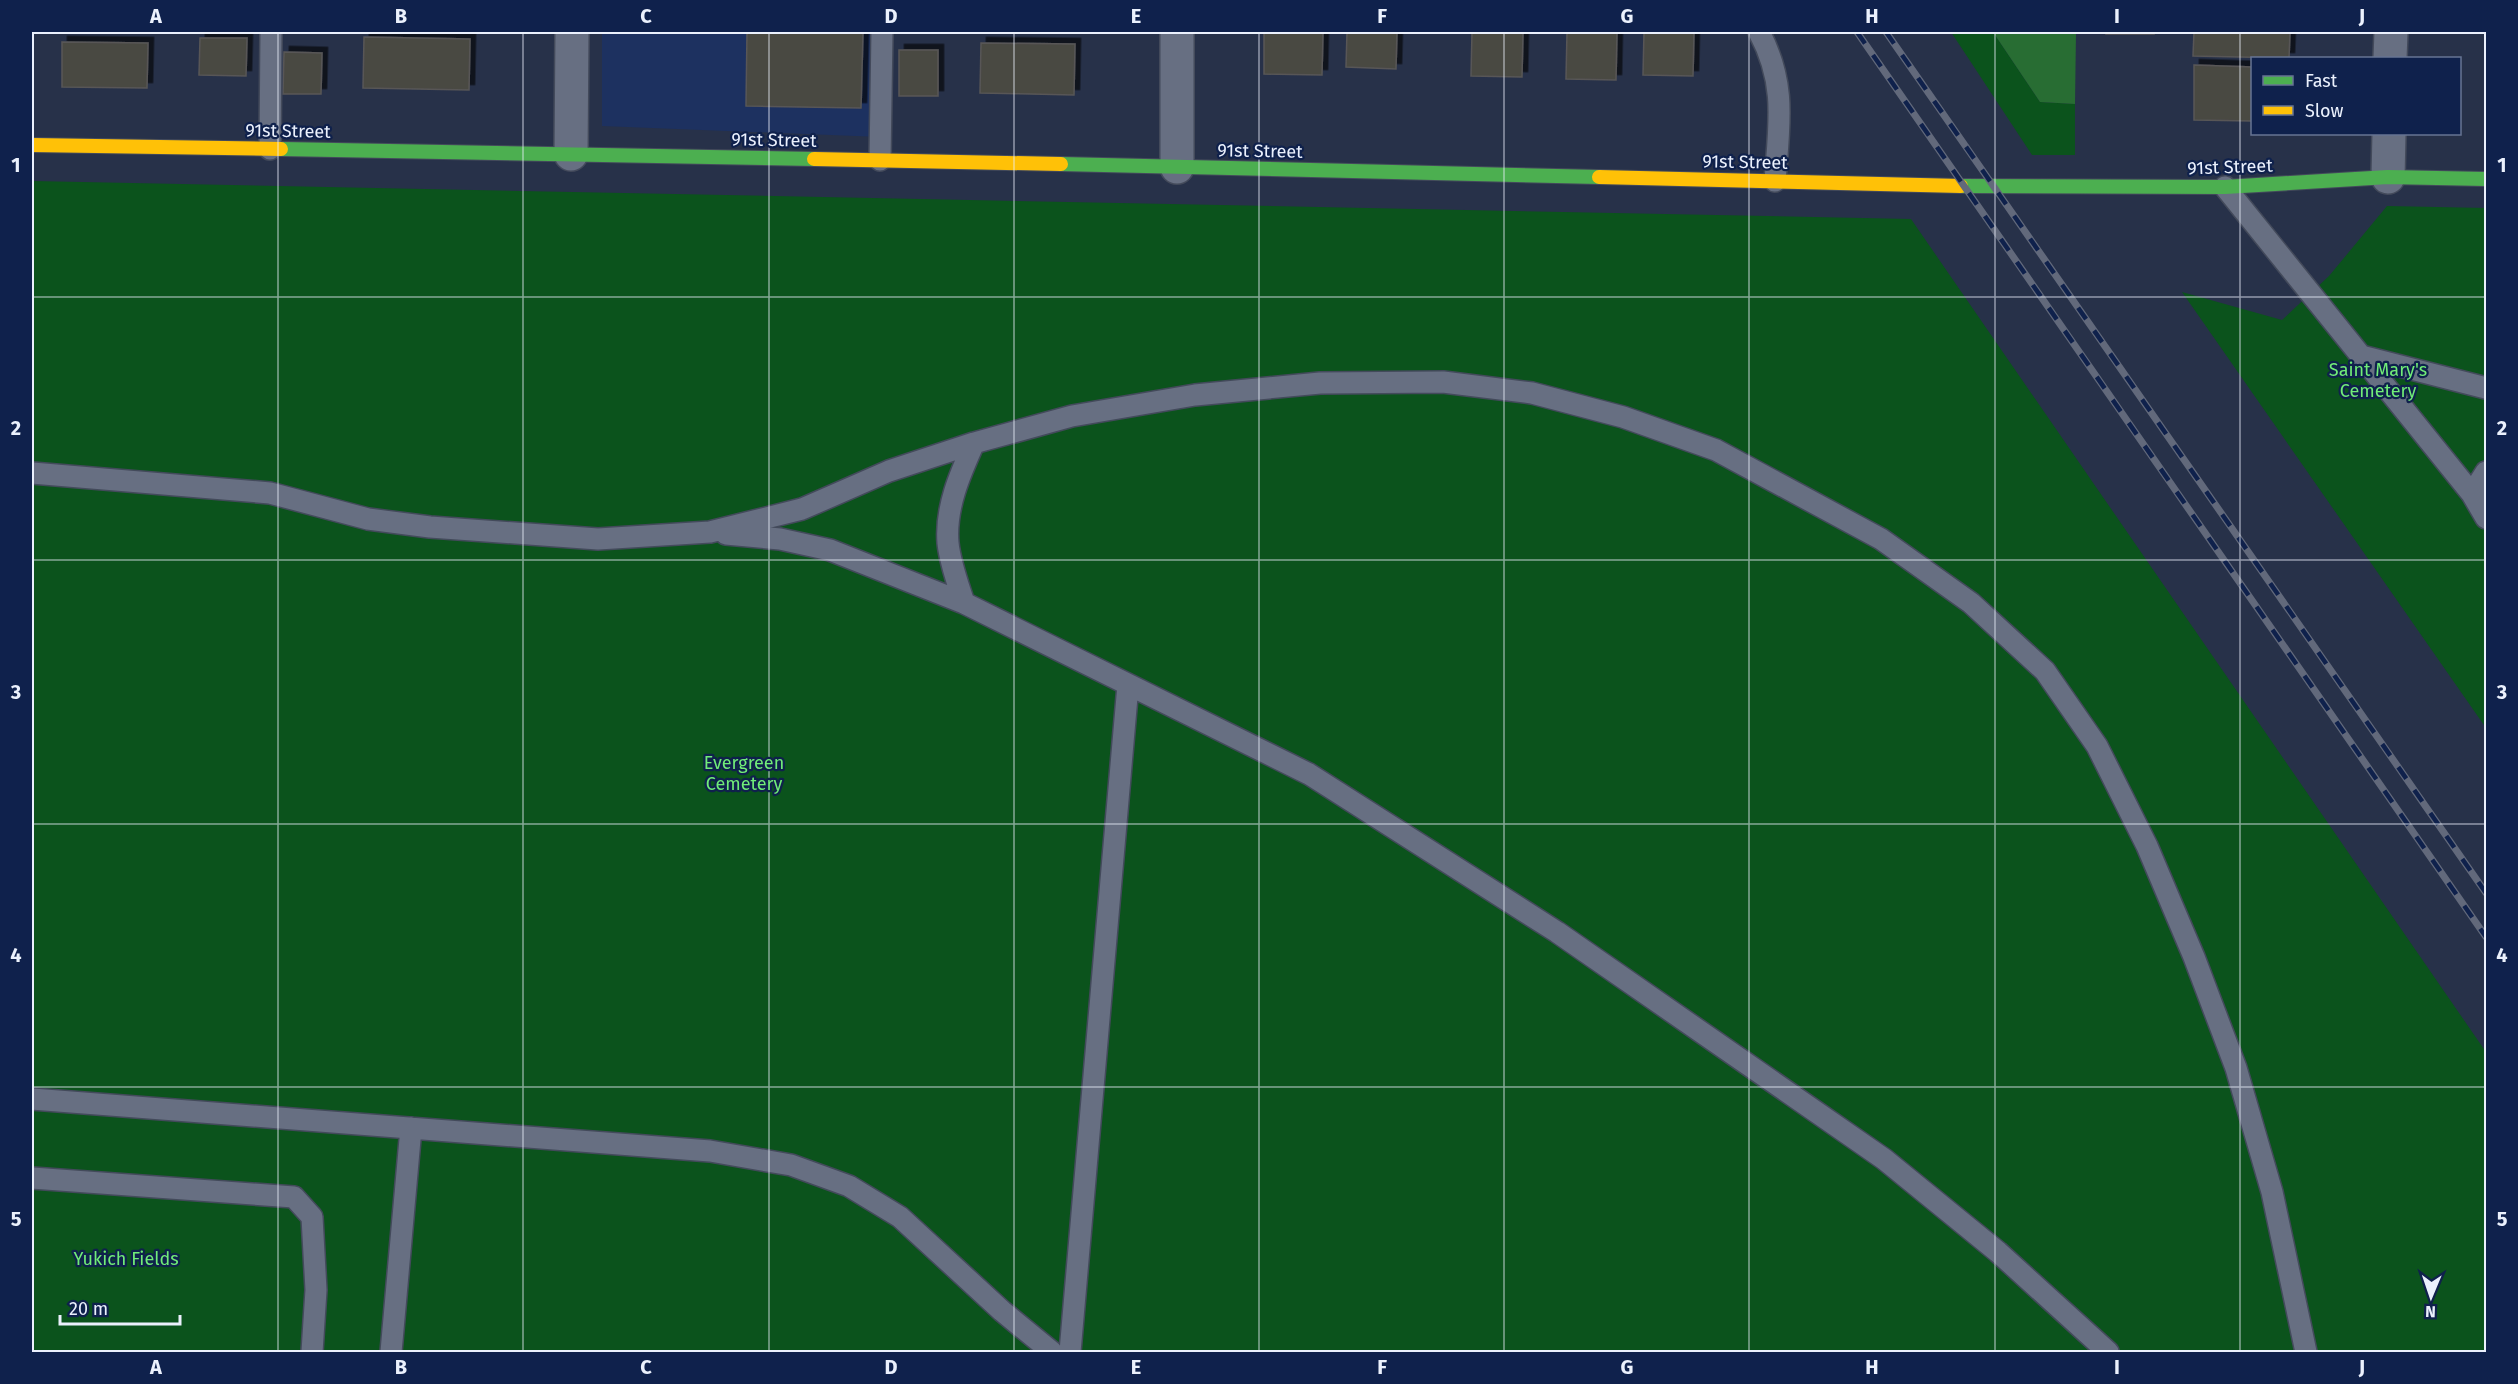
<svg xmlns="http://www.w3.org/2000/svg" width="2518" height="1384" font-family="'Fira Sans',sans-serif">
<defs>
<filter id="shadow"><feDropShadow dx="5.5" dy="-5.5" stdDeviation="0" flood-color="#0009"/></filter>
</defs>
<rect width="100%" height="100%" fill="#273149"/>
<path fill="#1d3160" d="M 602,32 L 882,32 L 881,137 L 602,126 Z"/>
<path fill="#0b531c" d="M 1951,32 L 1993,32 L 2040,102 L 2075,104 L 2075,155 L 2032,155 Z
M 32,181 L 1911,219 L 2486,1052 L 2486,1352 L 32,1352 Z
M 2387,206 L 2486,208 L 2486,728 L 2182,292 L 2282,320 L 2329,276 Z"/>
<path fill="#286d33" d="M 1993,32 L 2076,32 L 2075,104 L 2040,102 Z"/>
<path fill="#494843" stroke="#585757" stroke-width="1.5" filter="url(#shadow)" d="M 747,32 L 863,32 L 861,108 L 746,106 Z
M 1264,32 L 1323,32 L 1322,75 L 1264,74 Z
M 1347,32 L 1397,32 L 1396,69 L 1346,67 Z
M 1472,32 L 1523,32 L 1522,77 L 1471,76 Z
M 1567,32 L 1617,32 L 1616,80 L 1566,79 Z
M 1644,32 L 1694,32 L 1693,76 L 1643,75 Z
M 2106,32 L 2154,32 L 2154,34 L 2106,34 Z
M 2194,32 L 2290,32 L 2289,58 L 2193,56 Z
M 364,37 L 470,39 L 469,90 L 363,88 Z
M 200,38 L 247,38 L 246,76 L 199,75 Z
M 62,42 L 148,43 L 147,88 L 62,87 Z
M 981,43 L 1075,44 L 1074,95 L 980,93 Z
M 899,50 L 938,50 L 938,96 L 899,96 Z
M 284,52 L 322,53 L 321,94 L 283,94 Z
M 2194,65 L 2252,67 L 2252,121 L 2194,120 Z"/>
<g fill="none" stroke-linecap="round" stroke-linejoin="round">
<g stroke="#434a5b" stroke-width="24">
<path id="lane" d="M 1759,32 C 1787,84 1779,125 1775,181
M 270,149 L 271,32
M 880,160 L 882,32
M 2225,187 L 2472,494 L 2486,518
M 2361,356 L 2486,388
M 32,473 L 270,493 L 368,519 L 430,527 L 598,539 L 710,532 L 802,509 L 889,471 L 974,443 L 1072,416 L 1195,395 L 1320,383 L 1443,382 L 1532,393 L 1623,417 L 1716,450 L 1881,539 L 1971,603 L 2045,671 L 2097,746 L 2147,846 L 2194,957 L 2236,1068 L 2272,1192 L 2306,1352
M 2472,494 L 2486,472
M 726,534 L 780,539 L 830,550 L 964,603 L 1309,774 L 1557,932 L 1884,1159 L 1998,1252 L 2108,1352
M 964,603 C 958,584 950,563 948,543 C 945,508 960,474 974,443
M 32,1099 L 710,1151 L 791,1165 L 849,1186 L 900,1217 L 1002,1311 L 1052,1352
M 32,1178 L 294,1197 L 312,1217 L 316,1290 L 312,1352
M 391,1352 L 411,1128
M 1070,1352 L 1128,685"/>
</g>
<g stroke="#434a5b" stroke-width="36">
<path id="street" d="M 2390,58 L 2391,32
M 571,154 L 572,32
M 1177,167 L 1177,32
M 2388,177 L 2389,134"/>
</g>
<g stroke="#434a5b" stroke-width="16">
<path id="fast" d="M 281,149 L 814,159
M 1061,164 L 1599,177
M 1961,186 L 2225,187 L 2388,177 L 2486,179"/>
</g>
<g stroke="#434a5b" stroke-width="16">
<path id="slow" d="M 32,145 L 281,149
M 814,159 L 1061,164
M 1599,177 L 1961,186"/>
</g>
<use href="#lane" stroke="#676f82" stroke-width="21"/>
<use href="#street" stroke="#676f82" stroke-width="33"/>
<use href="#fast" stroke="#4caf50" stroke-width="14"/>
<use href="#slow" stroke="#ffc107" stroke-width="14"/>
<g stroke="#62697b" stroke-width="7">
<path id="rail" d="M 1857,32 L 2486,937
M 1886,32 L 2486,893"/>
</g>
<use href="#rail" stroke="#0f214c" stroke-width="4.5" stroke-dasharray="14" stroke-linecap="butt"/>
</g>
<path fill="none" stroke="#ebf1fd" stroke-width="1.5" stroke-opacity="0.55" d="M 278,32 L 278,1352M 523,32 L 523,1352M 769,32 L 769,1352M 1014,32 L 1014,1352M 1259,32 L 1259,1352M 1504,32 L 1504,1352M 1749,32 L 1749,1352M 1995,32 L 1995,1352M 2240,32 L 2240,1352M 32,297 L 2486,297M 32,560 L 2486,560M 32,824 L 2486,824M 32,1087 L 2486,1087"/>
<g text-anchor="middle" stroke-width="4.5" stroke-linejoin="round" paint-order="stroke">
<g font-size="18" fill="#ebf1fd" stroke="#0f214c">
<text transform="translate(288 131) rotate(1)" y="6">91st Street</text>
<text transform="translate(774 140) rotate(1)" y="6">91st Street</text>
<text transform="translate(1260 151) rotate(1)" y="6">91st Street</text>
<text transform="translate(1745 162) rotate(1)" y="6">91st Street</text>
<text transform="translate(2230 167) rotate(-2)" y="6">91st Street</text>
</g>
<g font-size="18" fill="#71ed78" stroke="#0f214c">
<text x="2378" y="376">Saint Mary's<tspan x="2378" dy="21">Cemetery</tspan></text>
<text x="744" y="769">Evergreen<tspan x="744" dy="21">Cemetery</tspan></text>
<text x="126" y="1265">Yukich Fields</text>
</g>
</g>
<rect width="2518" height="1384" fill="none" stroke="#0f214c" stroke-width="66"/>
<rect x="2251" y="57" width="210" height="78" fill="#0f214c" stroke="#677493" stroke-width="1.5"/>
<rect x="2263" y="76" width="30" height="9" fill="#4caf50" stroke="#677493" stroke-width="1.5"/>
<text x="2305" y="87" font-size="18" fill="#ebf1fd">Fast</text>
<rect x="2263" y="106" width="30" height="9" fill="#ffc107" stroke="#677493" stroke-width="1.5"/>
<text x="2305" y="117" font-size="18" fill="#ebf1fd">Slow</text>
<g transform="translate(2431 1297) rotate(182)" stroke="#0f214c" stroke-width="4.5" paint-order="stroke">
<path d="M0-4.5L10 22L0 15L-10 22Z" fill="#ebf1fd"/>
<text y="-9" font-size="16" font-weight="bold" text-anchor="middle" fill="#ebf1fd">N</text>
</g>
<path d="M60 1315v9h120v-9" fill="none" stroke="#ebf1fd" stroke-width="3"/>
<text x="69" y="1315" font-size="18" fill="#ebf1fd" stroke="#0f214c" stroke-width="4.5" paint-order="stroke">20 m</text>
<rect x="33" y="33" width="2452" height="1318" fill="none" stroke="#ebf1fd" stroke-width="2"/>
<g font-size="20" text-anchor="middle" font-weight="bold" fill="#ebf1fd">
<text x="156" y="23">A</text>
<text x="401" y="23">B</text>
<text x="646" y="23">C</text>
<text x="891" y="23">D</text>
<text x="1136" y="23">E</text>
<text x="1382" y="23">F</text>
<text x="1627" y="23">G</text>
<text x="1872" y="23">H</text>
<text x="2117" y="23">I</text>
<text x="2362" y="23">J</text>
<text x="16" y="172">1</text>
<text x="2502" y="172">1</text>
<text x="16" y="435">2</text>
<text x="2502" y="435">2</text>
<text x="16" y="699">3</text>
<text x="2502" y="699">3</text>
<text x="16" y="962">4</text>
<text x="2502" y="962">4</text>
<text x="16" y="1226">5</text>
<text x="2502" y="1226">5</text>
<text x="156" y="1374">A</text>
<text x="401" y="1374">B</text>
<text x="646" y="1374">C</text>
<text x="891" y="1374">D</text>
<text x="1136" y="1374">E</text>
<text x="1382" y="1374">F</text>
<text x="1627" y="1374">G</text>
<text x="1872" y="1374">H</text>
<text x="2117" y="1374">I</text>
<text x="2362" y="1374">J</text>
</g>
</svg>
